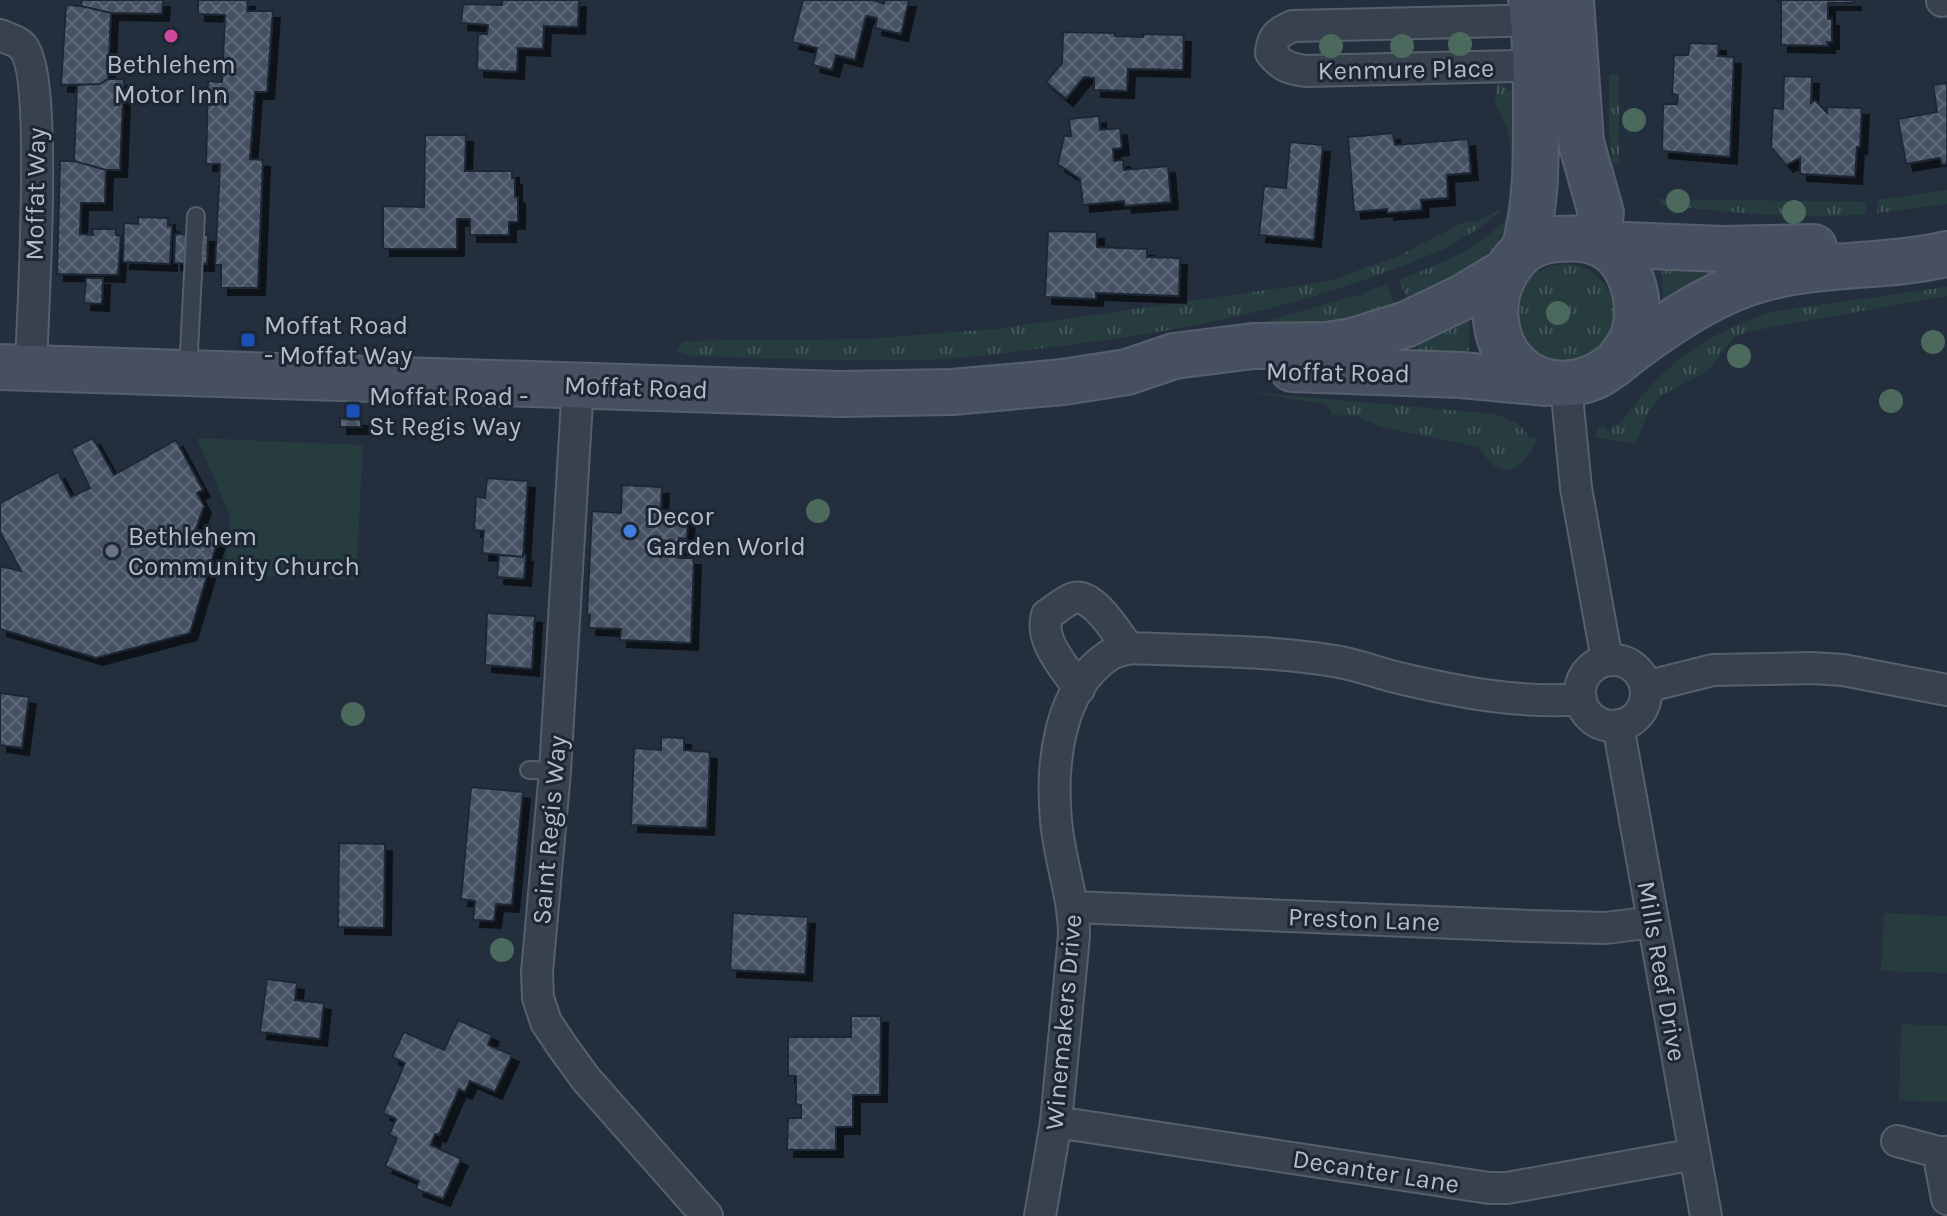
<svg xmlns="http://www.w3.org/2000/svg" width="1947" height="1216" font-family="Karla,sans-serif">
<defs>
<pattern id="grass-tufts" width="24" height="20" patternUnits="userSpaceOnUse" patternTransform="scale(2)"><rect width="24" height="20" fill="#263c3f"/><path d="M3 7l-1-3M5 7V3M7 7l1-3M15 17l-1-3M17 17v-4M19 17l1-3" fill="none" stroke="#435659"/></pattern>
<pattern id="building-cross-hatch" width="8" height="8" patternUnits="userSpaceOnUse" patternTransform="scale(2)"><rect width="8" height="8" fill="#455162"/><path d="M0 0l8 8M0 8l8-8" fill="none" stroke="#5d6877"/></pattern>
<filter id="shadow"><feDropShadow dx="7" dy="7" stdDeviation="0" flood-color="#0009"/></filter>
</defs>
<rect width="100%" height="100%" fill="#242f3e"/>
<path fill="url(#grass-tufts)" d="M 1609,74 L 1619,75 L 1619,163 L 1613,163 L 1609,135 Z
M 1498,81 L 1514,94 L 1518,100 L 1514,164 L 1507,128 L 1495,102 Z
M 1947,190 L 1947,204 L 1877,213 L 1878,200 Z
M 1658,199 L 1866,202 L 1866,214 C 1799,220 1728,212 1661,205 Z
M 1500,210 C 1466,245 1411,263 1366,279 C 1267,314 1174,331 1070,345 C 1019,351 969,359 919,360 C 844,362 768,358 693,356 L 677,351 L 683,341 L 865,339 L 996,329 L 1329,281 L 1396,257 L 1464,222 L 1478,221 Z
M 1514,210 L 1505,230 L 1484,261 L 1408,304 L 1399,280 C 1440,264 1487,246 1514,210 Z
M1516 313a49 49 0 1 1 98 0a49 49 0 1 1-98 0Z
M 1661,267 L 1716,269 L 1719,280 L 1664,308 Z
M 1387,285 L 1396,309 L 1353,324 L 1240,329 L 1357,295 L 1361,299 L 1362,293 Z
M 1947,287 L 1947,296 L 1750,331 L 1734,338 L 1707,371 L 1662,395 L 1647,414 L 1636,444 L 1595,437 L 1598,428 L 1606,427 L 1606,431 L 1612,431 L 1612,426 L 1621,423 C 1660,367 1710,329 1777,311 Z
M 1469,316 L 1469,356 L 1419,356 L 1416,336 Z
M 1247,392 L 1495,414 L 1517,423 L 1530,437 L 1538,438 C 1533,453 1514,478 1496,467 C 1489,463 1484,453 1479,447 L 1381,427 L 1356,416 L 1333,415 L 1326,404 Z"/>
<path fill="#263c3f" d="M 197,438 L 363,445 L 356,580 L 224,574 L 230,516 Z
M 1884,913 L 1947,916 L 1947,973 L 1881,971 Z
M 1901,1024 L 1947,1026 L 1947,1102 L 1899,1101 Z"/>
<path fill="url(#building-cross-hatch)" stroke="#1f2835" stroke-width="2" filter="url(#shadow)" d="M 82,0 L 163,0 L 162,14 L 111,13 L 81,6 Z
M 198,0 L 248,0 L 247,11 L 273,11 L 267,92 L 255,92 L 250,159 L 263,160 L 258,288 L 221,288 L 221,265 L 215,265 L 220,164 L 206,164 L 208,81 L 222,82 L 225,15 L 198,14 Z
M 502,0 L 579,0 L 578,27 L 544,26 L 543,49 L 518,48 L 517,72 L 477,70 L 478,34 L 487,34 L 488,25 L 461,23 L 463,4 L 502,5 Z
M 803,0 L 873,0 L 884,4 L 885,0 L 909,0 L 901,34 L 875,28 L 877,18 L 866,16 L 855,60 L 836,55 L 832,70 L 813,65 L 817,48 L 792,42 Z
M 1774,0 L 1854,0 L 1854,3 L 1828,3 L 1828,19 L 1832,19 L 1832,42 L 1827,42 L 1828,46 L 1781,45 L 1781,2 Z
M 66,5 L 81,6 L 111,13 L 108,79 L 100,84 L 61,85 Z
M 1063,32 L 1115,33 L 1115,36 L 1143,37 L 1143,34 L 1184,35 L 1183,70 L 1128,69 L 1127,91 L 1094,90 L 1094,78 L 1084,77 L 1066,99 L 1046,82 L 1062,63 Z
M 1690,43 L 1719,44 L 1718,56 L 1734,57 L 1730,157 L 1662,151 L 1663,104 L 1677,104 L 1678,95 L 1672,94 L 1674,55 L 1688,55 Z
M 1784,76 L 1812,77 L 1811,103 L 1815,100 L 1827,113 L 1827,107 L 1862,108 L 1860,147 L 1857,147 L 1855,177 L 1800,174 L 1800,158 L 1786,165 L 1771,147 L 1773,108 L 1783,109 Z
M 108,79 L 124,79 L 120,170 L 106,170 L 74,161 L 77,85 L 100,84 Z
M 1947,83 L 1947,164 L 1942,165 L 1940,158 L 1906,164 L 1898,119 L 1937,112 L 1933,85 Z
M 1099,116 L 1100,130 L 1120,128 L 1122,148 L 1113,149 L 1114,161 L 1123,160 L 1124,170 L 1168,166 L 1171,202 L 1125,206 L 1124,201 L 1083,205 L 1080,179 L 1058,164 L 1064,136 L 1071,136 L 1069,119 Z
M 1393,133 L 1395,145 L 1468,139 L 1471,173 L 1447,175 L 1448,198 L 1421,200 L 1422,210 L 1387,213 L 1387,209 L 1354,212 L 1348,137 Z
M 425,135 L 466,135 L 465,171 L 512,171 L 512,178 L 515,178 L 515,197 L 518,197 L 518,222 L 509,222 L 509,235 L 470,235 L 470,219 L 457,219 L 457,249 L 383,249 L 383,206 L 424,207 Z
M 1290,142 L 1323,145 L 1314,240 L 1259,235 L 1264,186 L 1286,188 Z
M 60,161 L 74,161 L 106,170 L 105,203 L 81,203 L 80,234 L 93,235 L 92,229 L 116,229 L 116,235 L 121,236 L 118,275 L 57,274 Z
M 138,217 L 168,218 L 168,226 L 172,225 L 170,264 L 123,262 L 124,223 L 138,224 Z
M 1048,231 L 1097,232 L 1097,247 L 1147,249 L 1147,257 L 1180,258 L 1179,296 L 1096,293 L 1096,299 L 1045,297 Z
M 175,234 L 208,235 L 207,264 L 174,263 Z
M 86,278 L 103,278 L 102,304 L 84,303 Z
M 340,418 L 361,419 L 361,427 L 340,427 Z
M 93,438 L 114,475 L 176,440 L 203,490 L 197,493 L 204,506 L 196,529 L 219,536 L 190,633 L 96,658 L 0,629 L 0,566 L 21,571 L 0,532 L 0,503 L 58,472 L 71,497 L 90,488 L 71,449 Z
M 487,478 L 528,481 L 523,557 L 482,553 L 484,531 L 474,530 L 476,497 L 485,498 Z
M 622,485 L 662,487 L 661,510 L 688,511 L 687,539 L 679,538 L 679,558 L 694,558 L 691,643 L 620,640 L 621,629 L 589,628 L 590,615 L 587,614 L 592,511 L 621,513 Z
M 523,554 L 526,555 L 524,579 L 497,577 L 499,555 L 523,557 Z
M 487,613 L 535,616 L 532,669 L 485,665 Z
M 0,693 L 29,697 L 22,748 L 0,745 Z
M 661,737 L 684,738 L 684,750 L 710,752 L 707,828 L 631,825 L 634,748 L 661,750 Z
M 471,787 L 523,792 L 512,905 L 496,904 L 494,921 L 473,920 L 475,901 L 461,899 Z
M 339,843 L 385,844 L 384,928 L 338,927 Z
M 733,913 L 808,917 L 805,974 L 730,970 Z
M 267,979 L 297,983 L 295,1000 L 324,1003 L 320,1039 L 260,1032 Z
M 851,1016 L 881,1016 L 880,1095 L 853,1095 L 853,1127 L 836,1127 L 836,1150 L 787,1150 L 788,1118 L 801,1118 L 801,1105 L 796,1104 L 796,1076 L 788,1076 L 788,1037 L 851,1037 Z
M 458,1020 L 492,1035 L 488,1045 L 512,1055 L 495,1092 L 470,1081 L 465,1092 L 459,1089 L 439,1135 L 435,1134 L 431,1145 L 461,1159 L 443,1199 L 416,1189 L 419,1181 L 385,1166 L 397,1138 L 389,1135 L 396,1119 L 383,1113 L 405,1063 L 392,1057 L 404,1032 L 444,1050 Z"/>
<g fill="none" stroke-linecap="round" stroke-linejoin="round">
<g stroke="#565f6c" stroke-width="20">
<path id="lane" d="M 188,371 L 196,216
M 529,770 L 555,771"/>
</g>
<g stroke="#565f6c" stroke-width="34">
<path id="street" d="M 1942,0 L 1942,1
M 1551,20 L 1293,26 C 1278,32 1272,37 1271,53 C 1281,66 1290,69 1306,71 L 1552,65
M 0,35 C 6,38 18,41 22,46 C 49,74 32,318 31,368
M 578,384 L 555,771 L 537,972 L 538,998 L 546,1022 L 562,1046 L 586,1079 L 707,1216
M 1566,385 L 1576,488 L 1607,660
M1580 693a33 33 0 1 1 66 0a33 33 0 1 1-66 0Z
M 1645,687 L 1713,670 L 1813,668 L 1843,670 L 1947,690
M 1079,689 C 1065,667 1039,642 1047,615 C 1055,610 1066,600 1074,598 C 1094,593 1118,635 1129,649
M 1618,725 L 1706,1216
M 1074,907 L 1529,926 L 1606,928 L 1653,922
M 1056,1122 L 1489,1188 L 1507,1188 L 1695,1154
M 1897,1141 L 1938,1152 L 1947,1152
M 1938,1152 L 1947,1199
M 1040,1216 L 1056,1122 L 1074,936 C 1074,896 1059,859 1056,820 C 1051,765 1058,690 1108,656 C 1115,651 1124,650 1131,648 C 1200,651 1272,650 1340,662 C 1360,666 1379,673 1399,678 C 1458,692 1520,704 1581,699"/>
</g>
<g stroke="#565f6c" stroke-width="48">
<path id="secondary" d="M 1571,0 L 1581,142 L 1601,213 L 1596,242
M 1601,244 L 1722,249 L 1814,247
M 1524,250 C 1536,206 1536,165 1536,119 C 1536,79 1536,40 1531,0
M 1615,364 C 1623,354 1631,345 1634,333 C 1643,302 1631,257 1600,244 C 1587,238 1571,238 1558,239 C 1542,240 1525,246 1515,259 C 1501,276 1493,298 1496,321 C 1502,372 1547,396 1594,377 C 1612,369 1626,353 1643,342 C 1677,317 1720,290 1761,279 C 1822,262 1886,268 1947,254
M 0,367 L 840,394 L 952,392 L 1063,382 L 1127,372 L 1174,356 L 1253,346 L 1327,345 L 1353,341 L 1407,324 L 1463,297 L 1505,272
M 1292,369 L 1461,375 L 1546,383"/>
</g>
<use href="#lane" stroke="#38414e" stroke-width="16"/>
<use href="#street" stroke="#38414e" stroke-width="30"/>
<use href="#secondary" stroke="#465061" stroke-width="44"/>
</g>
<g fill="#4b6a5d">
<circle cx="1460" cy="44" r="12"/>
<circle cx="1331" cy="46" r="12"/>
<circle cx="1402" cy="46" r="12"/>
<circle cx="1634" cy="120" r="12"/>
<circle cx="1678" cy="201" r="12"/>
<circle cx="1794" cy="212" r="12"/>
<circle cx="1558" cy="313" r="12"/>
<circle cx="1933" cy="342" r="12"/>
<circle cx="1739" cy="356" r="12"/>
<circle cx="1891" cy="401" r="12"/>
<circle cx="818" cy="511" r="12"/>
<circle cx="353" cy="714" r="12"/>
<circle cx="502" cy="950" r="12"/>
</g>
<circle fill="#d1479c" stroke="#1d2633" stroke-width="3" cx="171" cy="36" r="8"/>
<g fill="#1a4fb4" stroke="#1d2633" stroke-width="3">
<rect x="240" y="332" width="16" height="16" rx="4"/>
<rect x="345" y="403" width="16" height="16" rx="4"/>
</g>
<circle fill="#3f7fe0" stroke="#1d2633" stroke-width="3" cx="630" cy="531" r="8"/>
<circle fill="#6b7280" stroke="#1d2633" stroke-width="3" cx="112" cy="551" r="8"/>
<g text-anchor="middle" stroke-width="6" stroke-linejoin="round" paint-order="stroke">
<g font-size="26" fill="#b4bcc9" stroke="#1d2633" text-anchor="start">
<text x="171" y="73" text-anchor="middle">Bethlehem<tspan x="171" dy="30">Motor Inn</tspan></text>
<text x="264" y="334">Moffat Road<tspan x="264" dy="30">- Moffat Way</tspan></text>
<text x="369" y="405">Moffat Road -<tspan x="369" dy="30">St Regis Way</tspan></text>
<text x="646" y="525">Decor<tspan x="646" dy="30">Garden World</tspan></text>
<text x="128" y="545">Bethlehem<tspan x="128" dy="30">Community Church</tspan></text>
</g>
<g font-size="26" fill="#b4bcc9" stroke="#1d2633">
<text transform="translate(1406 69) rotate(-1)" y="9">Kenmure Place</text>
<text transform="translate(35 194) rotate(-89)" y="9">Moffat Way</text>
<text transform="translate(1338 372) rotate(1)" y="9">Moffat Road</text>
<text transform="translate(636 387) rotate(2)" y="9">Moffat Road</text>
<text transform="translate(549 830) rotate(-85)" y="9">Saint Regis Way</text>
<text transform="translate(1364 919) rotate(2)" y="9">Preston Lane</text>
<text transform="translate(1662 971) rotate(80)" y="9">Mills Reef Drive</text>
<text transform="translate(1063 1022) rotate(-85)" y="9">Winemakers Drive</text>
<text transform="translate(1376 1171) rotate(9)" y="9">Decanter Lane</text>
</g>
</g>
</svg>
